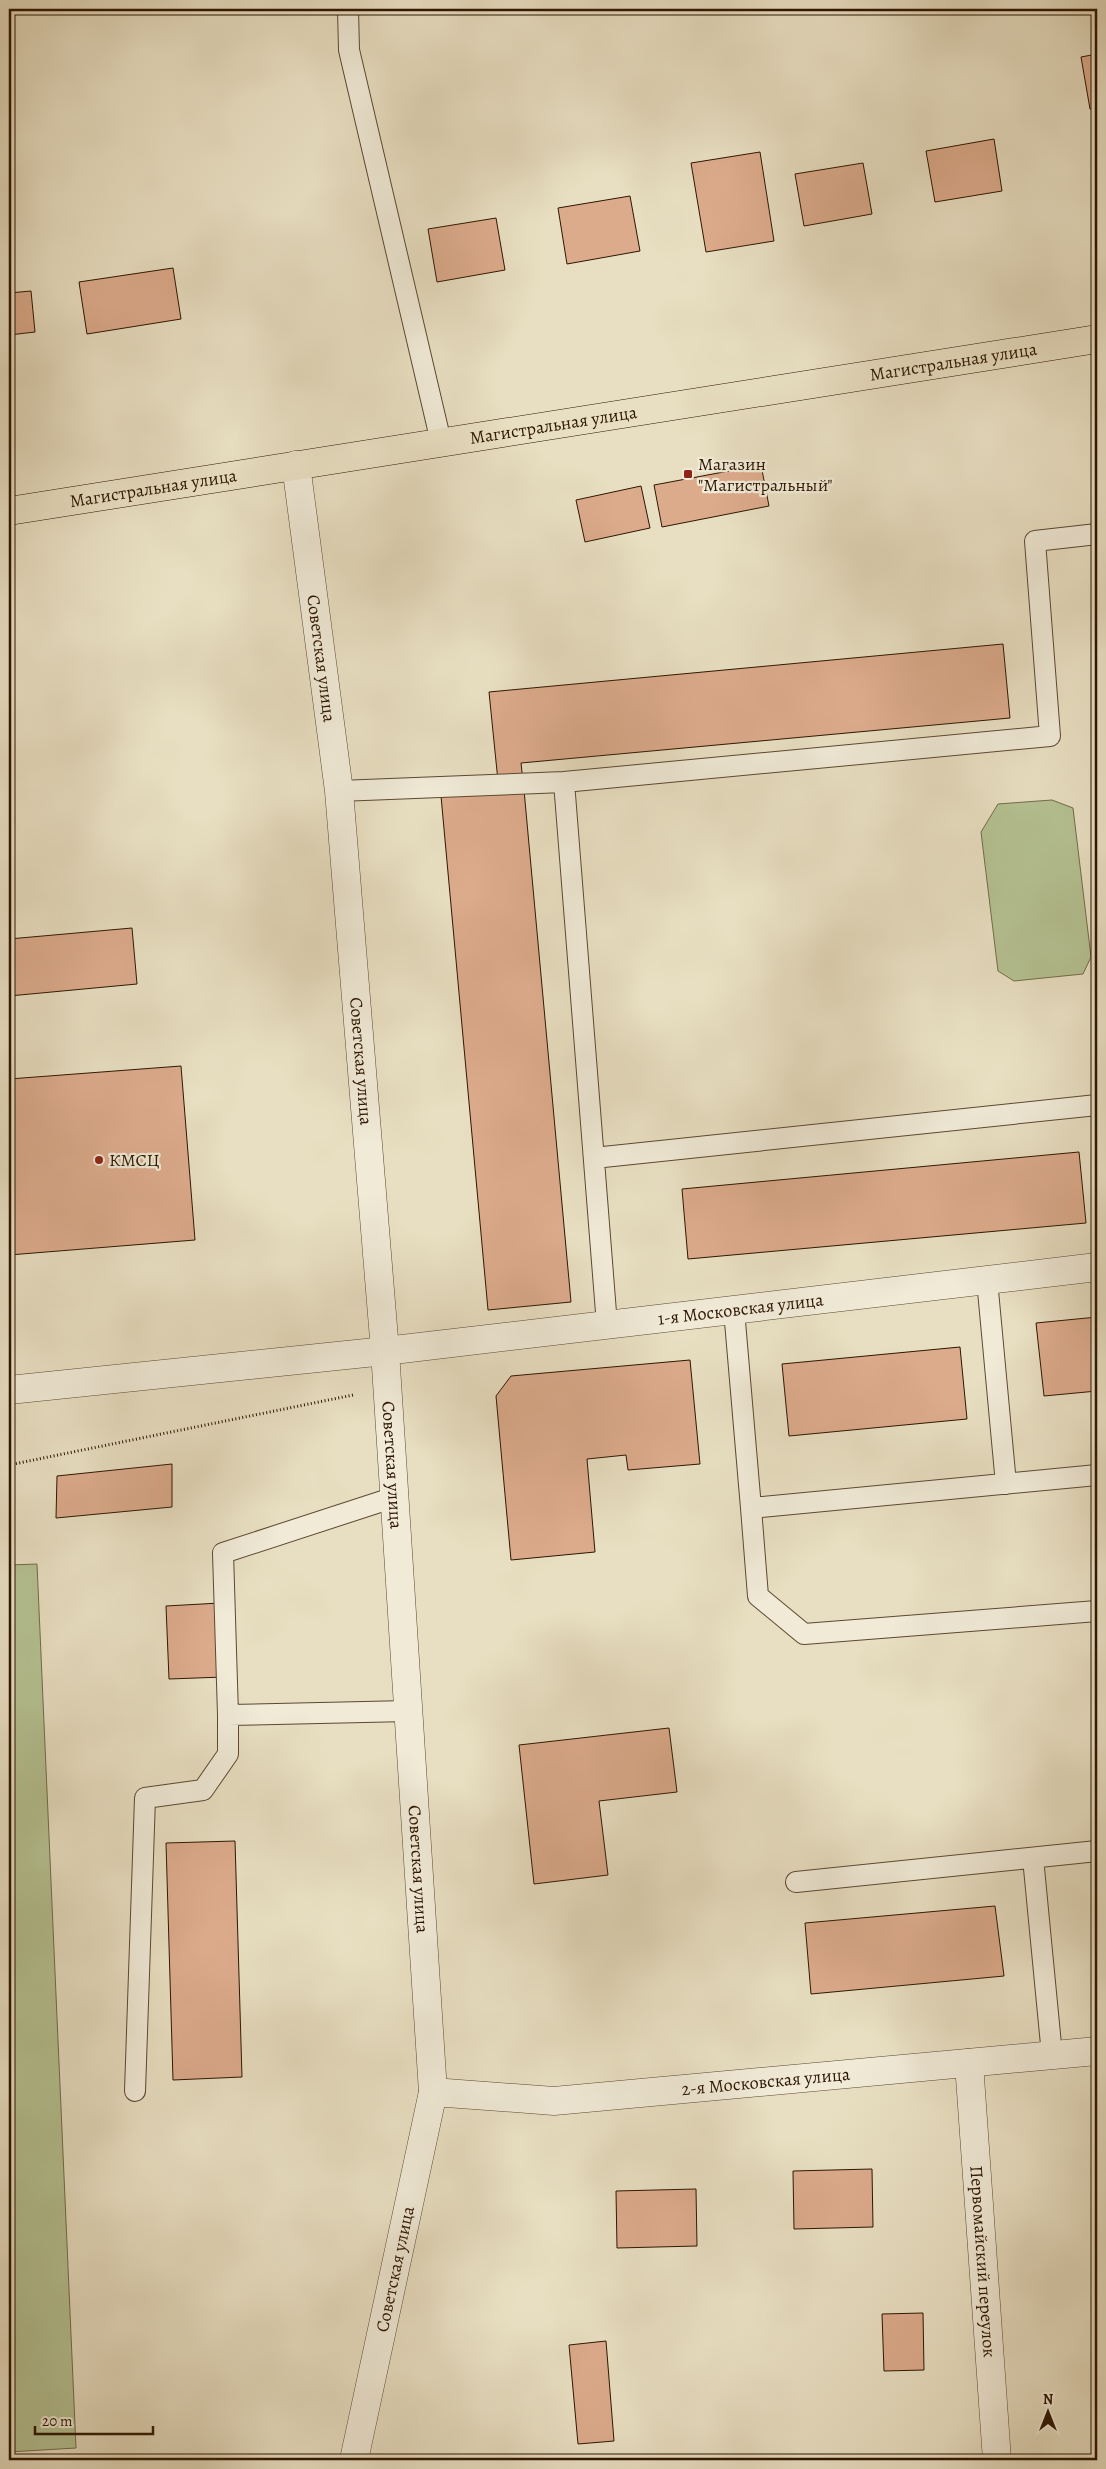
<svg xmlns="http://www.w3.org/2000/svg" width="1106" height="2469" font-family="Alegreya,serif">
<rect width="100%" height="100%" fill="#e8dfc2"/>
<filter id="stains"><feTurbulence type="fractalNoise" baseFrequency=".004" numOctaves="4"/><feColorMatrix values="0 0 0 0 .2 0 0 0 0 .09 0 0 0 0 .02 0 0 0 .5 -.17"/></filter>
<radialGradient id="worn" r=".72"><stop offset=".6" stop-color="#630" stop-opacity="0"/><stop offset="1" stop-color="#630" stop-opacity=".3"/></radialGradient>
<path fill="#b5c293" stroke="#716c4a" d="M 1052,800 L 1073,808 L 1091,957 L 1083,974 L 1014,981 L 998,971 L 981,832 L 998,804 Z
M 37,1564 L 76,2448 L 9,2452 L 9,1565 Z"/>
<path fill="#dcab8c" stroke="#2d1601" d="M 1097,54 L 1097,108 L 1090,109 L 1081,57 Z
M 994,139 L 1002,191 L 935,202 L 926,151 Z
M 760,152 L 774,241 L 706,252 L 691,163 Z
M 863,163 L 872,214 L 804,226 L 795,174 Z
M 630,196 L 640,251 L 567,264 L 558,208 Z
M 496,218 L 505,270 L 437,282 L 428,229 Z
M 173,268 L 181,319 L 87,334 L 79,282 Z
M 31,291 L 35,332 L 9,335 L 9,293 Z
M 761,465 L 769,506 L 662,527 L 654,485 Z
M 641,486 L 650,528 L 585,542 L 576,500 Z
M 1003,644 L 1010,718 L 521,763 L 524,790 L 499,791 L 489,692 Z
M 524,790 L 571,1302 L 488,1310 L 441,796 Z
M 132,928 L 137,984 L 9,996 L 9,939 Z
M 181,1066 L 195,1240 L 9,1255 L 9,1079 Z
M 1079,1152 L 1086,1223 L 688,1259 L 682,1189 Z
M 1097,1317 L 1097,1391 L 1044,1396 L 1036,1323 Z
M 960,1347 L 967,1419 L 789,1436 L 782,1364 Z
M 690,1360 L 700,1464 L 628,1470 L 626,1455 L 587,1459 L 595,1552 L 511,1560 L 496,1396 L 511,1376 Z
M 172,1464 L 172,1507 L 56,1518 L 57,1476 Z
M 220,1603 L 224,1677 L 169,1679 L 166,1606 Z
M 669,1728 L 677,1792 L 599,1801 L 608,1875 L 534,1884 L 519,1745 Z
M 235,1841 L 242,2077 L 173,2080 L 166,1843 Z
M 1097,1896 L 1097,1940 L 1092,1897 Z
M 995,1906 L 1004,1976 L 811,1994 L 805,1923 Z
M 872,2169 L 873,2227 L 794,2229 L 793,2171 Z
M 696,2189 L 697,2246 L 617,2248 L 616,2191 Z
M 923,2313 L 924,2370 L 884,2371 L 882,2314 Z
M 606,2341 L 614,2441 L 578,2444 L 569,2345 Z"/>
<g fill="none" stroke-linecap="round" stroke-linejoin="round">
<g stroke="#5c4831" stroke-width="22">
<path id="lane" d="M 348,9 L 349,50 L 441,442
M 339,791 L 564,782
M 594,1158 L 1097,1105
M 987,1280 L 1006,1484
M 734,1310 L 751,1508 L 1097,1475
M 607,1325 L 564,782 L 1050,736 L 1035,541 L 1097,534
M 751,1508 L 758,1596 L 804,1634 L 1097,1611
M 228,1715 L 223,1553 L 395,1497
M 1033,1858 L 1052,2055
M 796,1882 L 1097,1851
M 135,2091 L 145,1798 L 203,1790 L 228,1754 L 228,1715 L 408,1711"/>
</g>
<g stroke="#5c4831" stroke-width="29">
<g id="street">
<path id="s1" d="M 296,465 L 339,791 L 385,1351 L 433,2092 L 354,2460"/>
<path id="s2" d="M 9,1390 L 385,1351 L 1097,1267"/>
<path id="s3" d="M 969,2063 L 997,2460"/>
<path id="s4" d="M 433,2092 L 554,2101 L 1097,2051"/>
</g>
</g>
<g stroke="#2d1601" stroke-width="29">
<g id="primary">
<path id="s5" d="M 9,511 L 1097,339"/>
</g>
</g>
<path stroke="#2d1601" stroke-width="3" stroke-dasharray="1 2.5" stroke-linecap="butt" d="M 9,1465 L 353,1395"/>
<use href="#lane" stroke="#f0ead7" stroke-width="20"/>
<use href="#street" stroke="#f0ead7" stroke-width="28"/>
<use href="#primary" stroke="#e8dfc2" stroke-width="28"/>
</g>
<g fill="#8f2418" stroke="#f0ead7" stroke-width="2">
<rect x="683" y="469" width="10" height="10" rx="2.5"/>
<circle cx="99" cy="1160" r="5"/>
</g>
<g text-anchor="middle" stroke-width="4.5" stroke-linejoin="round" paint-order="stroke">
<g font-size="18" fill="#2d1601" stroke="#f0ead7">
<text dy="6" stroke="none"><textPath href="#s5" startOffset="956">Магистральная улица</textPath></text>
<text dy="6" stroke="none"><textPath href="#s5" startOffset="551">Магистральная улица</textPath></text>
<text dy="6" stroke="none"><textPath href="#s5" startOffset="146">Магистральная улица</textPath></text>
<text dy="6" stroke="none"><textPath href="#s1" startOffset="195">Советская улица</textPath></text>
<text dy="6" stroke="none"><textPath href="#s1" startOffset="600">Советская улица</textPath></text>
<text dy="6" stroke="none"><textPath href="#s2" startOffset="736">1-я Московская улица</textPath></text>
<text dy="6" stroke="none"><textPath href="#s1" startOffset="1005">Советская улица</textPath></text>
<text dy="6" stroke="none"><textPath href="#s1" startOffset="1410">Советская улица</textPath></text>
<text dy="6" stroke="none"><textPath href="#s4" startOffset="334">2-я Московская улица</textPath></text>
<text dy="6" stroke="none"><textPath href="#s3" startOffset="199">Первомайский переулок</textPath></text>
<text transform="translate(395 2269) rotate(-78)" y="6">Советская улица</text>
</g>
<g font-size="18" fill="#2d1601" stroke="#f0ead7" text-anchor="start">
<text x="698" y="470">Магазин<tspan x="698" dy="21">"Магистральный"</tspan></text>
<text x="109" y="1166">КМСЦ</text>
</g>
</g>
<rect width="1106" height="2469" fill="none" stroke="#e8dfc2" stroke-width="30"/>
<rect x="10" y="10" width="1086" height="2449" fill="none" stroke="#2d1601" stroke-width="2.5"/>
<rect x="15" y="15" width="1076" height="2439" fill="none" stroke="#2d1601"/>
<g transform="translate(1048 2412)" stroke="#f0ead7" stroke-width="4" paint-order="stroke">
<path d="M0-4L9 19L0 12L-9 19Z" fill="#2d1601"/>
<text y="-8" font-size="14" font-weight="bold" text-anchor="middle" fill="#2d1601">N</text>
</g>
<path d="M35 2426v8h118v-8" fill="none" stroke="#2d1601" stroke-width="2.5"/>
<text x="42" y="2426" font-size="15" fill="#2d1601" stroke="#f0ead7" stroke-width="4" paint-order="stroke">20 m</text>
<rect width="100%" height="100%" filter="url(#stains)"/>
<rect width="100%" height="100%" fill="url(#worn)"/>
</svg>
